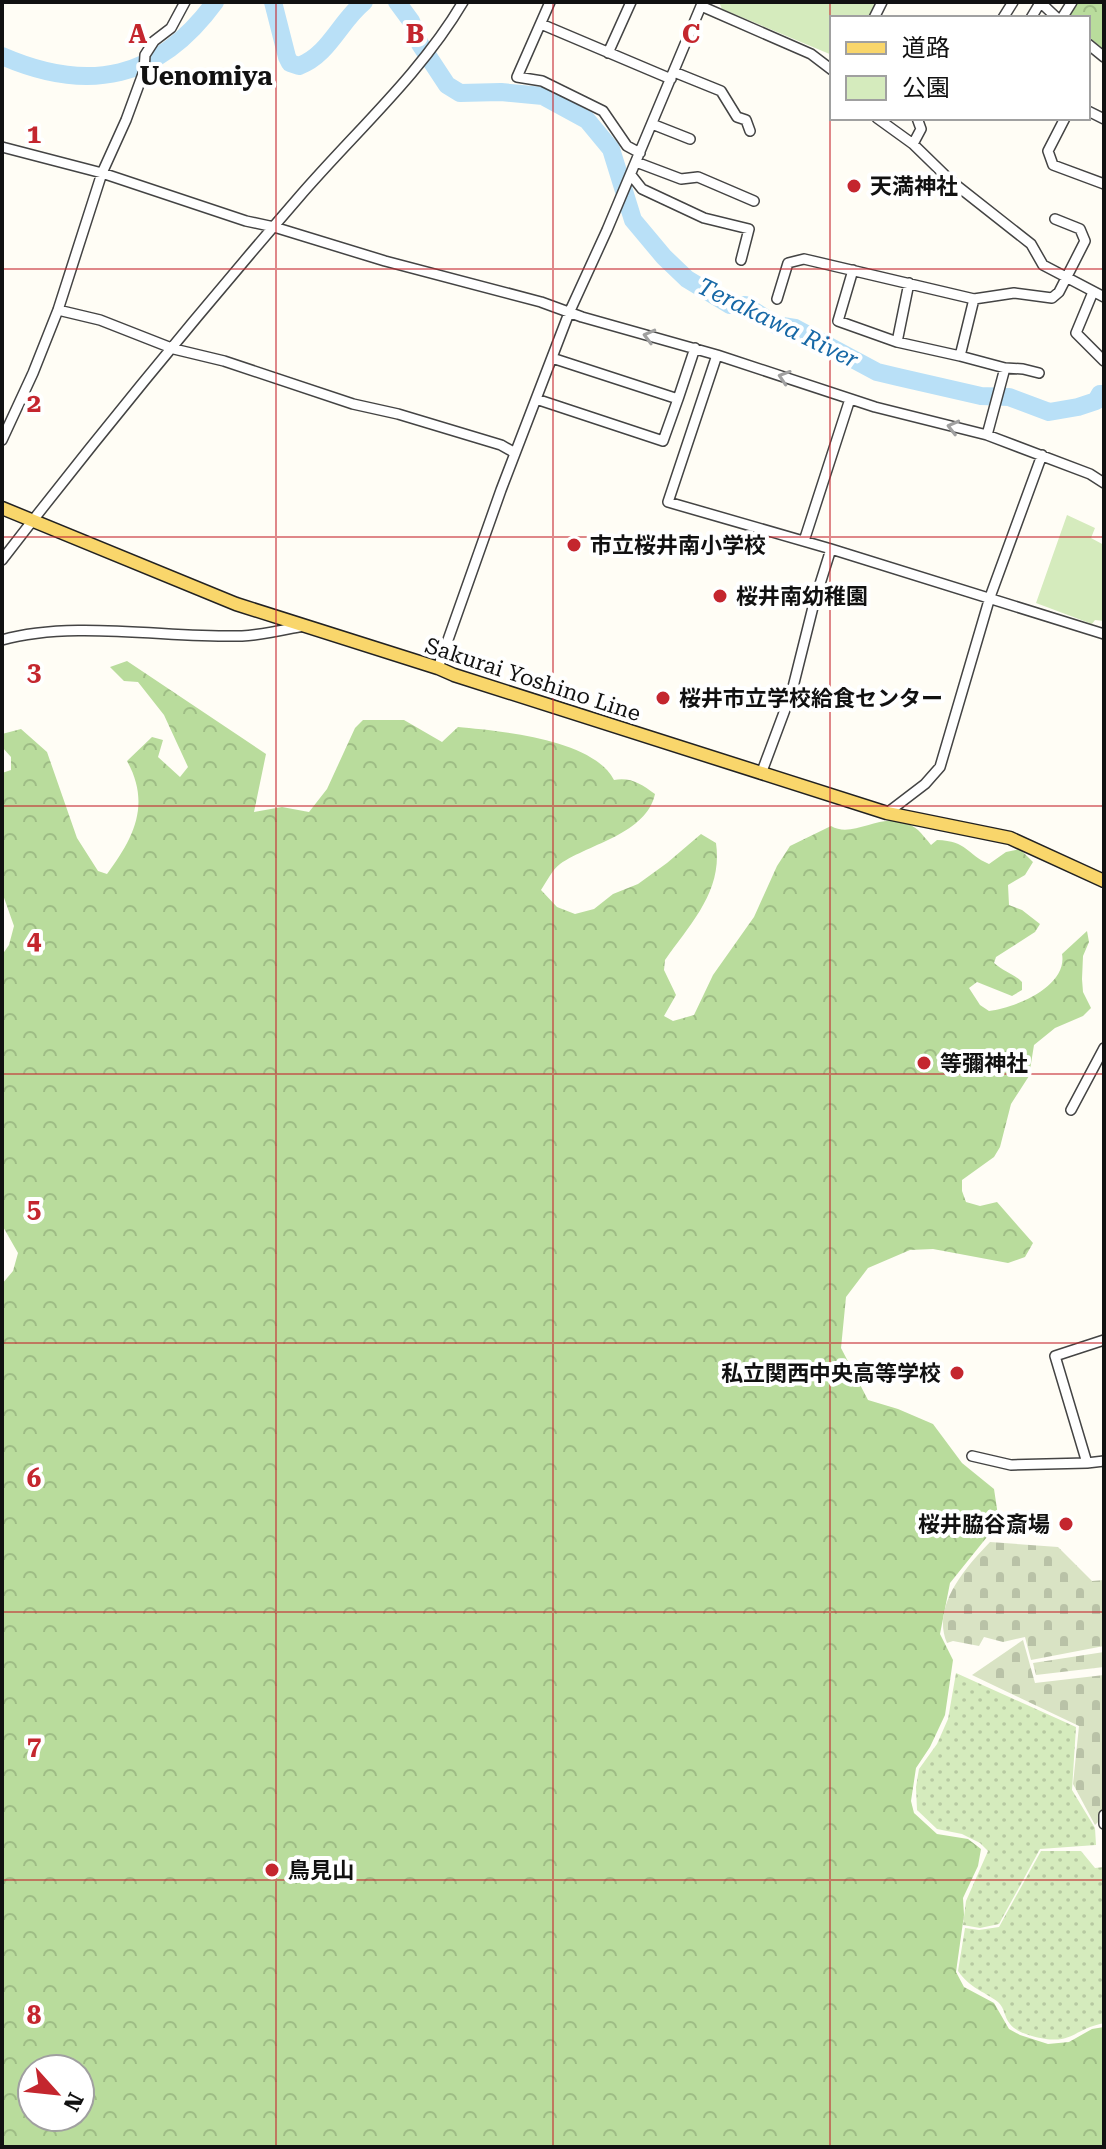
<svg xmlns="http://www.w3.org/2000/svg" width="1106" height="2149" font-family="'Roboto Serif','Noto Sans JP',serif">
<defs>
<pattern id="grass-dots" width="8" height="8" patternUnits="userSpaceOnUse" patternTransform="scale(2)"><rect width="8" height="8" fill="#d5ebbd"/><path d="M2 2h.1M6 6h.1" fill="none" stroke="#b6c8a1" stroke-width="1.8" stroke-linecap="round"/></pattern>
<pattern id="forest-crowns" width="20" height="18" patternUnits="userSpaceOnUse" patternTransform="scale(2)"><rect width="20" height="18" fill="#b9dc9c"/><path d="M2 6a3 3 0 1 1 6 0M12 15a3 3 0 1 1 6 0" fill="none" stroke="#9ebc85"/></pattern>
<pattern id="cemetery-stones" width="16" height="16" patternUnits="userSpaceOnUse" patternTransform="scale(2)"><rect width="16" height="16" fill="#d9e3c4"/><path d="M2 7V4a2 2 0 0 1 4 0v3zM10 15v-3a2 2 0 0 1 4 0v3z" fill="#b9c2a7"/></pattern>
</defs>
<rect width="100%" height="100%" fill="#fffdf5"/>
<path fill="url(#grass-dots)" d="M 956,1673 L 1076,1727 L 1072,1790 L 1095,1828 L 1096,1845 L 1040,1849 L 999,1924 L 980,1928 L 963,1925 L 966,1901 L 988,1851 L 980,1843 L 962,1834 L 937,1829 L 917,1810 L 916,1787 L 919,1769 L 937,1744 L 948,1719 Z
M 1041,1851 L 1081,1851 L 1095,1868 L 1104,1867 L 1104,2023 C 1070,2030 1073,2047 1032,2036 C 1025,2034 1014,2030 1010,2024 C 1004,2017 1005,2008 998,2002 C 982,1990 971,1989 958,1971 L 965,1928 L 979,1930 L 999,1927 Z"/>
<path fill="url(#forest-crowns)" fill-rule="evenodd" d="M 1074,2 L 1104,2 L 1104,50 L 1088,36 L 1088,18 L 1065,16 Z
M 127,661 L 266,754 L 254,812 L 282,807 L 309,812 L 327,789 L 355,728 L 363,720 L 404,720 L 442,742 L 458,727 C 500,731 593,739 614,780 C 631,777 641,784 655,794 C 646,834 591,843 560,864 C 552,870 547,881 541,890 L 557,907 L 575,914 L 594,909 L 613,894 L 638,884 L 667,863 L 701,834 L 716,843 C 723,891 691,923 665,960 L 664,970 L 676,995 L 664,1016 L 673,1021 L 694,1015 L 713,975 L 754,917 L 777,866 L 790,846 L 831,826 C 856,841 886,804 918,830 C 922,834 927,840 931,845 L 937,840 C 968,841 966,854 989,864 L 1006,852 L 1020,849 L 1033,862 L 1025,875 L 1008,885 L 1009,905 L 1022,910 L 1040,924 L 1035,932 L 996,957 L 994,963 C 1003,971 1014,974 1022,982 L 1022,990 L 1012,996 L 977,982 L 969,988 L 980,1005 L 989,1011 C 1016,1008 1068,986 1062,954 L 1087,931 L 1089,942 L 1083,956 L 1082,979 L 1083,992 L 1091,1008 L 1083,1016 L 1055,1028 L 1034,1045 L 1029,1076 L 1011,1104 L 1000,1147 L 994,1157 L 962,1180 L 962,1191 L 966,1202 L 980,1206 L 997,1202 L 1033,1243 L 1025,1257 L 1008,1263 L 933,1249 L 910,1250 L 868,1268 L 846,1297 L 841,1348 L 868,1400 L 898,1409 L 933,1424 L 962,1463 L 994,1489 L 999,1522 L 950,1583 L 940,1634 L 953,1660 L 945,1715 L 930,1747 L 916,1768 L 911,1801 L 914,1813 L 937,1834 L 968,1839 L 981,1849 L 978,1866 L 963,1898 L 964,1915 L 956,1972 L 964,1987 L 994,2003 L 1009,2029 L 1020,2035 L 1048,2044 L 1069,2042 L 1092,2029 L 1104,2027 L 1104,2147 L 2,2147 L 2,1284 L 13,1271 L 18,1253 L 2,1225 L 2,955 L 9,945 L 14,926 L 2,892 L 2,773 L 11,770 L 11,757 L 2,747 L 2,734 L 21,729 L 47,752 L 77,838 L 98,871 L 107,874 C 134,838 151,804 127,761 L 152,737 L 163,740 L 158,757 L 180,777 L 188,767 L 164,715 L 138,682 L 124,681 L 110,667 ZM 32,2069 L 80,2069 L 80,2117 L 32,2117 Z"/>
<path fill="url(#cemetery-stones)" d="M 990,1542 L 1058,1547 L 1092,1581 L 1104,1580 L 1104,1646 L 1031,1660 L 1025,1637 L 1003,1642 L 984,1637 L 979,1646 L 953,1641 L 947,1643 C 931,1606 966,1567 990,1542 Z
M 1023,1640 L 1035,1683 L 1104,1675 L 1104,1816 L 1095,1825 L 1073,1784 L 1079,1726 L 972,1675 Z
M 1104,1652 L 1104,1667 L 1036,1675 L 1033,1663 Z"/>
<path fill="#d5ebbd" d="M 719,2 L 879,2 L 870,18 L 832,18 L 832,55 L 722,9 Z
M 1067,515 L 1095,528 L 1091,538 L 1104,545 L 1104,621 L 1095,620 L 1092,624 L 1036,603 Z"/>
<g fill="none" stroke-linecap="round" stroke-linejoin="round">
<path stroke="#b9e0f7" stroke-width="18" d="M 273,2 L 287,57 L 290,63 L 299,66 C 329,55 340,21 364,2
M 397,2 L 411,21 L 420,44 L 447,85 L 460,93 L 501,92 L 543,96 L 587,120 L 611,149 L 633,220 L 664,257 L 687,279 L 730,305 L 745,305 L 776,325 L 795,328 L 877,372 L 898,377 L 981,396 L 1009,397 L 1049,412 L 1078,407 L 1096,401 L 1100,394 L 1104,394
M 2,56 C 89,94 159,79 215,2"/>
<g stroke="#444" stroke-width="12">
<path id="minor" d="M 550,2 L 517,77 L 542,81 L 603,111 L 627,146 L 640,153
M 1040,2 L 1057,18
M 874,18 L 882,2
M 1003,18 L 1013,2
M 1031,18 L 1040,3
M 1062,18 L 1072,2
M 541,24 L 671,79
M 1088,44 L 1104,57
M 608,53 L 631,2
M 674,72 L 721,91 L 737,117 L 746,120 L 750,131
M 1088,111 L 1104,119
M 877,118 L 913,144 L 951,181 L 1031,244 L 1043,265 L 1104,297
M 1065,118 L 1048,151 L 1053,165 L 1104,184
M 652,124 L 690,139
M 913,144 L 921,129 L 917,118
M 2,147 L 102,173 L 246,221 L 274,227 L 385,261 L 541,302 L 582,317 L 717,355 L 875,407 L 987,435 L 1090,474 L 1104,483
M 636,162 L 681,179 L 698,177 L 754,201
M 631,175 L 642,189 L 704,218 L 749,229 L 741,260
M 853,270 L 838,321 L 897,342 L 960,356
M 1093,292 L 1076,333 L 1104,361
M 777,299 L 788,263 L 804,259 L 974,299
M 58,310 L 100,320 L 174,349 L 224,361 L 353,404 L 398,414 L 501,445 L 515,453
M 897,342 L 909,283
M 717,355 L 668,502 L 831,549 L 1104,634
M 552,358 L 678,399 L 695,348
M 1005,368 L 1023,369 L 1039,373
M 536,399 L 663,441 L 678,399
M 987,435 L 1005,368 L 960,356 L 974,299 L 1014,293 L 1052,298 L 1059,292 L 1085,241 L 1080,229 L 1055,219
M 2,440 L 33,373 L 58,310 L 102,173 L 126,120 L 144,71 L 145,55 L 154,41 L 171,28 L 185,2
M 804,541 L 850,399
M 2,560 C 97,437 197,315 299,197 C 354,133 420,75 463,2
M 2,640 C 72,620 168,638 242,636 C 262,635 283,630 303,626
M 438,668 L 501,490 L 569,313 L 607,230 L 701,6 L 811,54 L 832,70
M 761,774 L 792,691 L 814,603 L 831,549
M 887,813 L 925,784 L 940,767 L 990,597 L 1042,455
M 1071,1110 L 1104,1048
M 1104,1340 L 1055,1356 L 1087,1463 L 1104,1461
M 972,1456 L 1011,1465 L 1087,1463
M 1104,1815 L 1104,1824"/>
</g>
<g stroke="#222" stroke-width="15">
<path id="major" d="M 2,508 L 236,604 L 438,668 L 454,675 L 887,813 L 1010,838 L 1104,881"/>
</g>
<use href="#minor" stroke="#fff" stroke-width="9"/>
<use href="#major" stroke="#f9d66b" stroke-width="12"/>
</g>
<defs><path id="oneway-chevron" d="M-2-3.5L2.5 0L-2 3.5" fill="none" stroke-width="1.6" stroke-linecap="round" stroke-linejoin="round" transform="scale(2)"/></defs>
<g stroke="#a0a0a0">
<use href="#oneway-chevron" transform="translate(649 336) rotate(-165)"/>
<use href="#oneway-chevron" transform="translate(784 377) rotate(-162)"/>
<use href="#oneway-chevron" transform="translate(953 427) rotate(-166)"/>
</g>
<path fill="none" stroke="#c4262e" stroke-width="2" stroke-opacity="0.55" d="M 276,2 L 276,2147M 553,2 L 553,2147M 830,2 L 830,2147M 2,269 L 1104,269M 2,537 L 1104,537M 2,806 L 1104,806M 2,1074 L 1104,1074M 2,1343 L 1104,1343M 2,1612 L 1104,1612M 2,1880 L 1104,1880"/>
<g fill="#c4262e" stroke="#fff" stroke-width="3">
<circle cx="854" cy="186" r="8"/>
<circle cx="574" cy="545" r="8"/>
<circle cx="720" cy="596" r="8"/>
<circle cx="663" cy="698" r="8"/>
<circle cx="924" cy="1063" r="8"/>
<circle cx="957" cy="1373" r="8"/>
<circle cx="1066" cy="1524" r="8"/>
<circle cx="272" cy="1870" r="8"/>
</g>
<g text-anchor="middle" stroke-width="8" stroke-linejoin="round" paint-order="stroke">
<g font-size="22" font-weight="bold" fill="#111" stroke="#fff" text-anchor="start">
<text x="870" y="194">天満神社</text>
<text x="590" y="553">市立桜井南小学校</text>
<text x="736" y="604">桜井南幼稚園</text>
<text x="679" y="706">桜井市立学校給食センター</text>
<text x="940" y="1071">等彌神社</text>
<text x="941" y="1381" text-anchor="end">私立関西中央高等学校</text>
<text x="1050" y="1532" text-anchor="end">桜井脇谷斎場</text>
<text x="288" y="1878">鳥見山</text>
</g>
<g font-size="22" fill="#111" stroke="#fff">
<text transform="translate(533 679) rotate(18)" y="8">Sakurai Yoshino Line</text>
</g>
<g font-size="24" font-style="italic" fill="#1768a6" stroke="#fff">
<text transform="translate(778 323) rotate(26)" y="8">Terakawa River</text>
</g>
<g font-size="26" font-weight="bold" fill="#111" stroke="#fff">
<text x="206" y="85">Uenomiya</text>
</g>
</g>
<g font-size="26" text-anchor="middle" font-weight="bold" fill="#c4262e" stroke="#fff" stroke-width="8" stroke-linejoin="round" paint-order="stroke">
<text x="138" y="43">A</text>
<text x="415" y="43">B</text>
<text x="691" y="43">C</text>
<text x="34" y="143">1</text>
<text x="34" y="412">2</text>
<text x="34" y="681">3</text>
<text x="34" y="949">4</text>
<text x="34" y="1218">5</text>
<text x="34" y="1487">6</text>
<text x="34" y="1755">7</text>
<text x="34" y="2024">8</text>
</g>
<rect width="1106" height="2149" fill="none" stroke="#111111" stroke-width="8"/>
<rect x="830" y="16" width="260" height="104" fill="#ffffff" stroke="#a0a0a0" stroke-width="2"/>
<rect x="846" y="42" width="40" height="12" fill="#f9d66b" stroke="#a0a0a0" stroke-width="2"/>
<text x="902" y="56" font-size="24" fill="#111111">道路</text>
<rect x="846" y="76" width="40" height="24" fill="#d5ebbd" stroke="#a0a0a0" stroke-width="2"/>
<text x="902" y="96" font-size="24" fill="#111111">公園</text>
<g transform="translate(56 2093) rotate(117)"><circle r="38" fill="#ffffff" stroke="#a0a0a0" stroke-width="2"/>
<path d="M0-6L14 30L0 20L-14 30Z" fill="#c4262e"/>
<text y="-12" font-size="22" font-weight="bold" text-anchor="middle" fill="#111111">N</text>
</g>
</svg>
